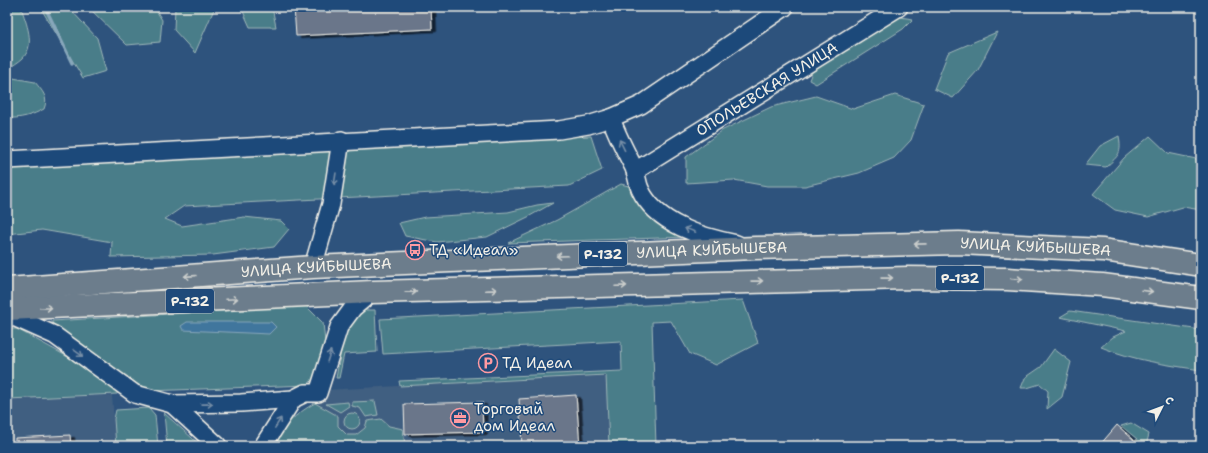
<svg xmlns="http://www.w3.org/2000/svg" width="1208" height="453" font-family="'Shantell Sans',sans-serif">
<defs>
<filter id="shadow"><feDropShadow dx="4.5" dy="2.5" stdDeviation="0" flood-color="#0009"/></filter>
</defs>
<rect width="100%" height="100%" fill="#2e537d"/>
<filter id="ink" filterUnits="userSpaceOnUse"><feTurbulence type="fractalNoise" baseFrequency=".025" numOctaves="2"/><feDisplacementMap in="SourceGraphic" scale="8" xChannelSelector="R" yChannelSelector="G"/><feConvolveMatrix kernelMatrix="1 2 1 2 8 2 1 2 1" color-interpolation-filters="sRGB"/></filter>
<g filter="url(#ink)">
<path fill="#405e81" d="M 606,375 L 609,446 L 298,446 L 324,390 Z
M 112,395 L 116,446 L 7,446 L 7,398 Z"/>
<path fill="#4a7d89" stroke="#9fb7b8" d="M 7,7 L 21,7 C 26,23 36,44 23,58 C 19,62 12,66 7,69 Z
M 40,7 L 68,7 L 97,38 L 106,71 L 83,78 Z
M 88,7 L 154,7 L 162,20 L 160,42 L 127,45 Z
M 175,7 L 215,7 L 195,53 L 174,30 Z
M 241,7 L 272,7 L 276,27 L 250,27 Z
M 900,17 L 913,19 L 903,29 L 816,84 L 809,80 L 812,72 Z
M 997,32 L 978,70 L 953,98 L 934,89 L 948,53 Z
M 13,78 L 35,82 C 42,91 49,97 44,109 C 33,115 20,119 7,118 L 7,79 Z
M 895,95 L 924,104 L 911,140 L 894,158 L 859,173 L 805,186 L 767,186 L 734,180 L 686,183 L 686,157 L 723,130 L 771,107 L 816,96 L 853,109 Z
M 591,136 L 602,170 L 569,186 L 184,206 L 165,219 L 182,226 L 244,217 L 281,221 L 289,229 L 274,247 L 213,255 L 111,257 L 112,242 L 42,230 L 7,234 L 7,165 L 168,153 Z
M 1119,136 C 1122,154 1119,155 1106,167 L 1085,165 L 1100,146 Z
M 1150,136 L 1168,153 L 1201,160 L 1201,210 L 1183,207 L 1148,217 L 1115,210 L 1093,194 L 1124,158 Z
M 621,184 L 632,187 C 640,215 660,229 688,237 L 508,243 L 557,220 Z
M 553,203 L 528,217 L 487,237 L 437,242 L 405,236 L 399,223 L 425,217 L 508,212 L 537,205 Z
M 743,300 L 758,343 L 716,365 L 690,354 L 671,321 L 652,322 L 656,446 L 609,446 L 606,375 L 400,386 L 399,381 L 622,371 L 621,341 L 383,354 L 380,319 Z
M 306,306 L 323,323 L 325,342 L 318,372 L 308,385 L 147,391 L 52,323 L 52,321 Z
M 360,310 L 375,310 L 377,352 L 344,354 L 339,378 L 336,378 L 344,335 Z
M 1070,311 L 1201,330 L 1201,370 C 1167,365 1133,360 1101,347 L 1113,337 L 1126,331 L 1060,317 Z
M 7,329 L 17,329 L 68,357 L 119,390 L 117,394 L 8,399 Z
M 1054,349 L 1071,362 L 1062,397 L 1047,409 L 1048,391 L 1040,384 L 1027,388 L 1021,388 L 1025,378 L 1041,367 Z
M 375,401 L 378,415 L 366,417 L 360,408 L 352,406 L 352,402 Z
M 348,402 L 349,406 L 340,412 L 326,404 Z
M 315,403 L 338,416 L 338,426 L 347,435 L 356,435 L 365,428 L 367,421 L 381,419 L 389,426 L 403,429 L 405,446 L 270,446 C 280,428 297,413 315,403 Z
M 149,408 L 155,415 L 158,446 L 116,446 L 114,419 L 116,410 Z
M344 421a8 8 0 1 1 16 0a8 8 0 1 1-16 0Z
M 164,413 L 201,446 L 167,446 Z
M 1131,423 L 1149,434 L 1146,446 L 1132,446 L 1137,439 L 1121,426 Z"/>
<path fill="#40769d" stroke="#88a7bb" d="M 187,322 L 271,322 L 276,327 L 269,334 L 183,330 L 181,326 Z"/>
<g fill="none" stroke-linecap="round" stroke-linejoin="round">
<path stroke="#88a7bb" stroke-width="3.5" d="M 45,7 L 72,63"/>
</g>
<path fill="#6b768a" stroke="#f4f1e8" filter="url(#shadow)" d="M 294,7 L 431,7 L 432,29 L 296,36 Z
M 576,395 L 580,446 L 522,446 L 519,399 Z
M 482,402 L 483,432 L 405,434 L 404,404 Z
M 1117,425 L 1134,440 L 1129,446 L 1099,446 Z
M 70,435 L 71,446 L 15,446 L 15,438 Z"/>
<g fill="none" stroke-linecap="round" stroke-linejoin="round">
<g stroke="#f4f1e8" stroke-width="20">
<g id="minor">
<path d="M 611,118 C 617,136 626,152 634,168 C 637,175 637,182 640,189 C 656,224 701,237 737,244"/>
<path d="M 7,160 L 559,130 L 588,125 L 611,118 L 641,105 L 785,7"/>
<path id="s1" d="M 635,171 L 899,7"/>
<path d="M 313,267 L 331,204 L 341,140"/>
<path d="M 7,314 L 54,335 L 135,394 L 172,404 L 241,403 L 293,399 L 305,393 L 318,393 L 339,327 L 353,308 L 372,292"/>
<path d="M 172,404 L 218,446"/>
<path d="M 263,446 L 293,399"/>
</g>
</g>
<g stroke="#f4f1e8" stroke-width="25">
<g id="highway">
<path id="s2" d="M 7,289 L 313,267 L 451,261 L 755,248 L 959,243 L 1103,250 L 1201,265"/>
<path d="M 7,309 L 372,292 L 907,278 L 1007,279 L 1102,285 L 1201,298"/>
</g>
</g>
<use href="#minor" stroke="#1f4a7a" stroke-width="17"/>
<use href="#highway" stroke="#6c7d8c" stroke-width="22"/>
</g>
<defs><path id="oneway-shaft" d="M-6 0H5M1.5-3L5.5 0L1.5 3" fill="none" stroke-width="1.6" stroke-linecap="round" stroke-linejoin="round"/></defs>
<g stroke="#748da6">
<use href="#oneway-shaft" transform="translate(622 145) rotate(-116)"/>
<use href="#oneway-shaft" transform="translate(335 179) rotate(99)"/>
<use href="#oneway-shaft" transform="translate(690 230) rotate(-158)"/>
<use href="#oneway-shaft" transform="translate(78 353) rotate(36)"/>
<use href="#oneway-shaft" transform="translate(329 356) rotate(-72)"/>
<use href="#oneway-shaft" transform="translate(207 404) rotate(-1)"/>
<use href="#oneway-shaft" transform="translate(278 423) rotate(-58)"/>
</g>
<g stroke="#cbcecc">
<use href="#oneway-shaft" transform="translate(920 244) rotate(179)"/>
<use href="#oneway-shaft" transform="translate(562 256) rotate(178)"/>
<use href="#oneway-shaft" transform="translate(190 276) rotate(176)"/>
<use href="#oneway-shaft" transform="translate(887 278) rotate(-1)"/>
<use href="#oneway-shaft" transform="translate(1017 279) rotate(4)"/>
<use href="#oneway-shaft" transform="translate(757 281) rotate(-1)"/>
<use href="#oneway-shaft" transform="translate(621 286) rotate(-2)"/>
<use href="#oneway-shaft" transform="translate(491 290) rotate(-2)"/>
<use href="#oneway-shaft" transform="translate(1147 291) rotate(7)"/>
<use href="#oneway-shaft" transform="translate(411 292) rotate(-1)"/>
<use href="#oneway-shaft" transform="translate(232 299) rotate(-3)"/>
<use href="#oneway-shaft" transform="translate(46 308) rotate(-3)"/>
</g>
</g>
<defs>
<g id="bus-ring" transform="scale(1)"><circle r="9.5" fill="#1f4a7a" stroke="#ff9aa2" stroke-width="1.5"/><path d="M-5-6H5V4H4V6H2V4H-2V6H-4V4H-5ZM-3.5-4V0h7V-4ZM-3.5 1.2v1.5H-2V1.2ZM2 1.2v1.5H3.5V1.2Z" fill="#ff9aa2"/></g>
<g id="parking-ring" transform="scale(1)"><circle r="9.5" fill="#1f4a7a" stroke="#ff9aa2" stroke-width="1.5"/><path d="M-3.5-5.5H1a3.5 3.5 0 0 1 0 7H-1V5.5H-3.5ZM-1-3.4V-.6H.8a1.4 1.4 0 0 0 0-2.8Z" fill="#ff9aa2"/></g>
<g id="office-ring" transform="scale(1)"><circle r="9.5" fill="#1f4a7a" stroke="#ff9aa2" stroke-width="1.5"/><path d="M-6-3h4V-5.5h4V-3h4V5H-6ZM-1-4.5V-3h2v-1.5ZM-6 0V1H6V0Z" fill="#ff9aa2"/></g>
</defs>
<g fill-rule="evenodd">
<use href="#bus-ring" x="415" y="250"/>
<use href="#parking-ring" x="488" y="363"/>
<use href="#office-ring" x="460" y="418"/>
</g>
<g text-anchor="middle" stroke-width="3" stroke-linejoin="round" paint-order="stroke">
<g fill="#1f4a7a" stroke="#b4bfc7" stroke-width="1">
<rect x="579" y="242" width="48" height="24" rx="3"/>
<rect x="936" y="266" width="48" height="24" rx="3"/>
<rect x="166" y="289" width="48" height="24" rx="3"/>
</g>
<g font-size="14" font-weight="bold" fill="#f4f1e8">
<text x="603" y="259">Р-132</text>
<text x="960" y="283">Р-132</text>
<text x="190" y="306">Р-132</text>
</g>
<g font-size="15" fill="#f4f1e8" stroke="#1f4a7a">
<text dy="5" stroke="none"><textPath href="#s1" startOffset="155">ОПОЛЬЕВСКАЯ УЛИЦА</textPath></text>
<text dy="5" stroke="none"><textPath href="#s2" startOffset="1030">УЛИЦА КУЙБЫШЕВА</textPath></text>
<text dy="5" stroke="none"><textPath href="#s2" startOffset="706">УЛИЦА КУЙБЫШЕВА</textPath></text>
<text dy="5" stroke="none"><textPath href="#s2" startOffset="310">УЛИЦА КУЙБЫШЕВА</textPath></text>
</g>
<g font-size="15" fill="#f4f1e8" stroke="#1f4a7a" text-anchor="start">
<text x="429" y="255">ТД «Идеал»</text>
<text x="502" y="368">ТД Идеал</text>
<text x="474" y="414">Торговый<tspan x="474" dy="17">дом Идеал</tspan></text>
</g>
</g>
<rect width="1208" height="453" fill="none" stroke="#1f4a7a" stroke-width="24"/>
<rect x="12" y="12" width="1184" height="429" fill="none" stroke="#f4f1e8" stroke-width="1.5" filter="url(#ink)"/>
<g transform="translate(1162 407) rotate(48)" stroke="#1f4a7a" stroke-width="3" paint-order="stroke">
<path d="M0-3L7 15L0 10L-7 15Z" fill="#f4f1e8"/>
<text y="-6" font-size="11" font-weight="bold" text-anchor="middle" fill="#f4f1e8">С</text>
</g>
</svg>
